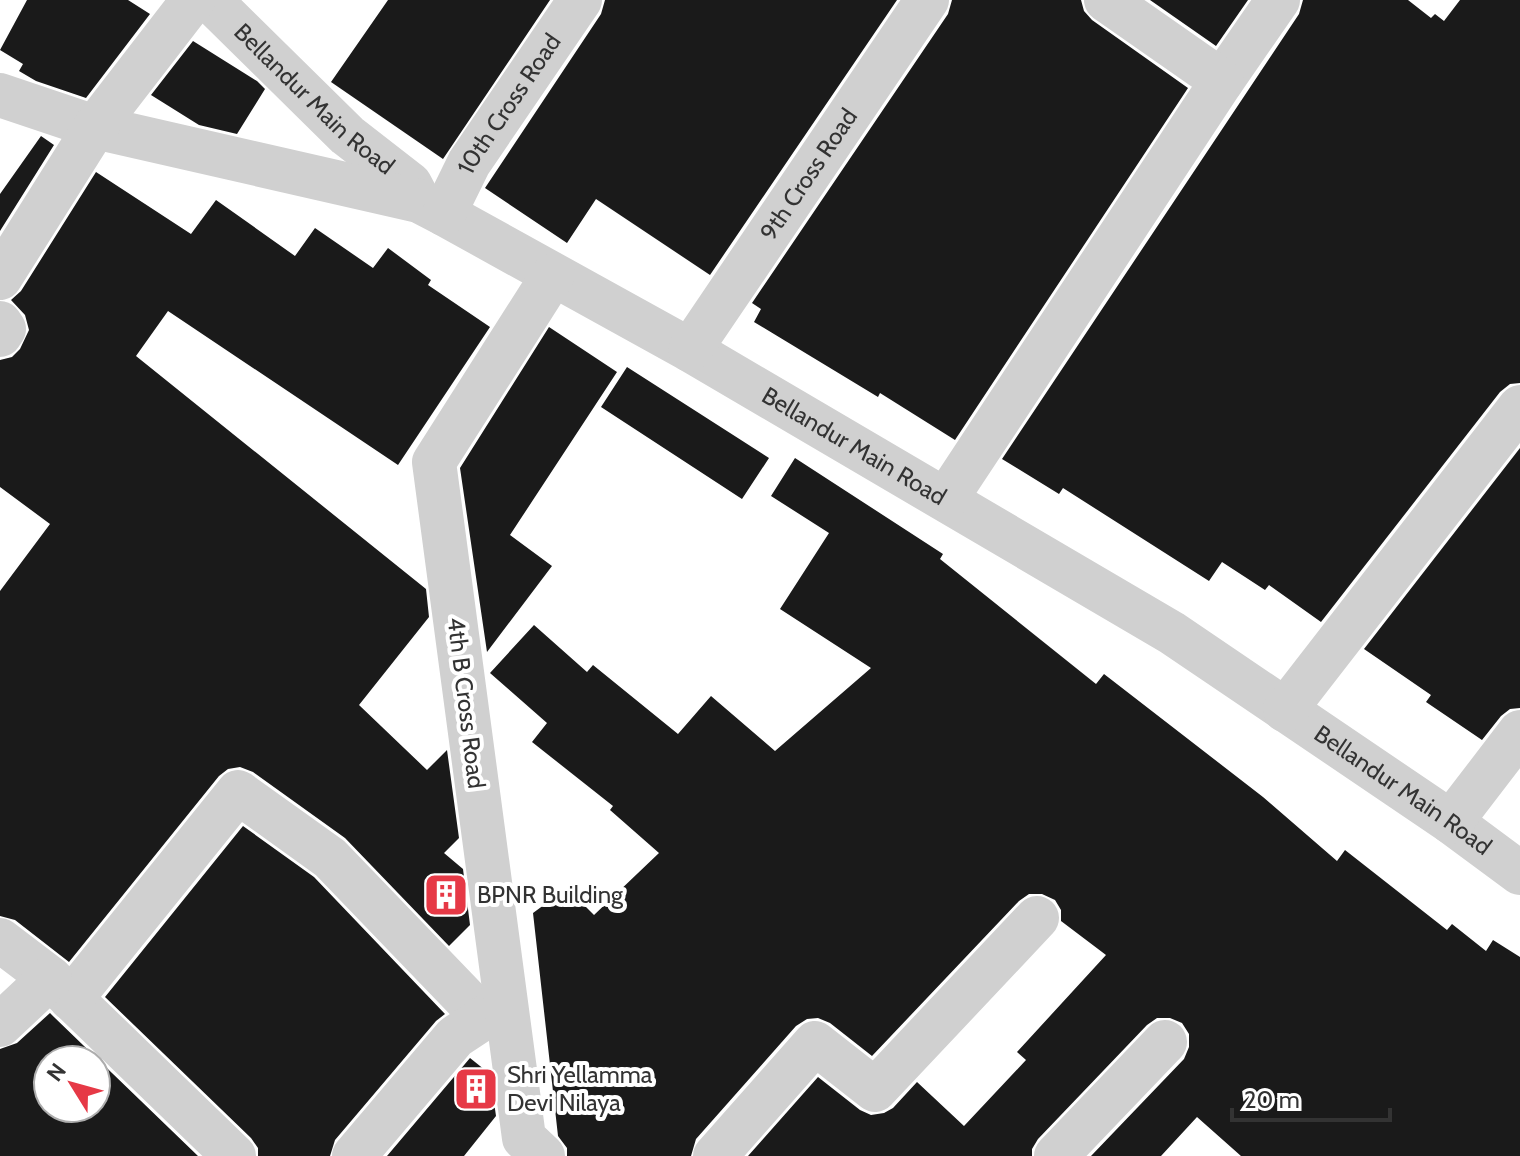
<svg xmlns="http://www.w3.org/2000/svg" width="1520" height="1156" font-family="Cabin,sans-serif">
<rect width="100%" height="100%" fill="#fff"/>
<path fill="#1a1a1a" fill-rule="evenodd" d="M 27,0 L 128,0 L 150,14 L 86,98 L 36,81 L 19,71 L 23,64 L 0,50 Z
M 388,0 L 550,0 L 443,159 L 331,82 Z
M 605,0 L 897,0 L 710,275 L 596,199 L 567,243 L 485,188 L 601,14 Z
M 952,0 L 1081,0 L 1084,11 L 1092,20 L 1188,88 L 955,440 L 880,393 L 878,397 L 754,322 L 761,309 L 752,303 L 948,14 Z
M 1150,0 L 1248,0 L 1216,46 Z
M 1303,0 L 1408,0 L 1431,18 L 1435,14 L 1444,21 L 1460,0 L 1520,0 L 1520,383 L 1510,384 L 1500,392 L 1321,622 L 1269,585 L 1265,590 L 1222,562 L 1209,581 L 1063,488 L 1059,494 L 1002,459 L 1299,14 Z
M 193,41 L 257,81 L 265,89 L 237,134 L 199,125 L 151,95 Z
M 41,136 L 54,145 L 0,231 L 0,194 Z
M 96,172 L 191,234 L 216,200 L 295,256 L 315,228 L 373,268 L 388,248 L 431,280 L 428,285 L 490,327 L 398,465 L 168,311 L 136,356 L 426,589 L 429,617 L 359,705 L 427,770 L 447,750 L 459,838 L 444,853 L 463,869 L 470,925 L 449,946 L 345,838 L 253,772 L 240,767 L 228,769 L 219,776 L 69,962 L 15,920 L 0,916 L 0,591 L 50,524 L 0,487 L 0,360 L 12,357 L 20,349 L 29,330 L 25,315 L 11,300 L 21,291 Z
M 549,327 L 617,372 L 510,535 L 552,566 L 487,652 L 460,468 Z
M 627,367 L 769,458 L 742,499 L 601,407 Z
M 1520,448 L 1520,708 L 1510,709 L 1501,716 L 1482,740 L 1426,702 L 1431,695 L 1364,649 Z
M 795,458 L 943,554 L 940,559 L 1096,684 L 1104,674 L 1263,797 L 1337,861 L 1345,850 L 1447,930 L 1452,924 L 1486,951 L 1493,940 L 1520,957 L 1520,1156 L 1241,1156 L 1197,1117 L 1161,1156 L 1091,1156 L 1184,1059 L 1189,1047 L 1189,1034 L 1182,1023 L 1170,1018 L 1157,1018 L 1147,1025 L 1038,1139 L 1032,1149 L 1032,1156 L 748,1156 L 818,1077 L 860,1110 L 871,1115 L 884,1113 L 893,1108 L 917,1082 L 964,1126 L 1026,1060 L 1017,1052 L 1106,955 L 1061,921 L 1061,910 L 1055,900 L 1042,894 L 1029,894 L 1019,901 L 872,1056 L 830,1023 L 818,1018 L 807,1019 L 796,1026 L 696,1139 L 691,1156 L 567,1156 L 567,1148 L 558,1136 L 533,913 L 567,888 L 594,915 L 659,853 L 610,810 L 613,806 L 532,742 L 547,723 L 490,673 L 534,625 L 587,672 L 593,665 L 678,734 L 711,696 L 775,751 L 871,668 L 780,609 L 829,533 L 771,496 Z
M 243,826 L 314,877 L 445,1014 L 436,1021 L 335,1140 L 330,1156 L 258,1156 L 258,1148 L 251,1138 L 105,997 Z
M 50,1013 L 55,1018 L 198,1156 L 0,1156 L 0,1049 L 17,1043 ZM 48,1060 L 96,1060 L 96,1108 L 48,1108 Z
M 470,1058 L 490,1074 L 496,1116 L 464,1156 L 387,1156 Z"/>
<g fill="none" stroke-linecap="round" stroke-linejoin="round">
<g stroke="#d0d0d0" stroke-width="44">
<path id="s1" d="M 210,0 L 347,135 L 410,184 L 419,201"/>
<path d="M 1222,81 L 1278,0"/>
<path id="s2" d="M 0,95 L 95,127 L 419,201 L 444,214 L 690,350 L 1172,633 L 1451,822 L 1520,873"/>
<path id="s3" d="M 444,214 L 469,163 L 580,0"/>
<path d="M 0,278 L 95,127 L 193,0"/>
<path d="M 0,323 L 4,329 L 0,335"/>
<path id="s4" d="M 690,350 L 927,0"/>
<path d="M 946,499 L 1222,81 L 1106,0"/>
<path d="M 1285,710 L 1520,407"/>
<path d="M 1451,822 L 1520,732"/>
<path d="M 0,940 L 50,978 L 234,1156"/>
<path d="M 71,999 L 238,792 L 330,858 L 484,1018"/>
<path d="M 0,1025 L 50,978"/>
<path d="M 354,1156 L 455,1037 L 505,1004"/>
<path d="M 543,1156 L 524,1138 L 434,462 L 553,275"/>
<path d="M 715,1156 L 815,1043 L 875,1090 L 1037,918"/>
<path d="M 1056,1156 L 1165,1042"/>
</g>
</g>
<defs>
<g id="building-square" transform="scale(2.3)"><rect x="-9" y="-9" width="18" height="18" rx="4" fill="#e63946" stroke="#fff"/><path d="M-4-6H4V6H1V3H-1V6H-4ZM-2.5-4.3h1.7v1.8h-1.7ZM.8-4.3h1.7v1.8H.8ZM-2.5-1h1.7V.8h-1.7ZM.8-1h1.7V.8H.8Z" fill="#fff"/></g>
</defs>
<g fill-rule="evenodd">
<use href="#building-square" x="446" y="895"/>
<use href="#building-square" x="476" y="1089"/>
</g>
<g text-anchor="middle" stroke-width="8" stroke-linejoin="round" paint-order="stroke">
<g font-size="24" fill="#333" stroke="#fff">
<text dy="8" stroke="none"><textPath href="#s1" startOffset="144">Bellandur Main Road</textPath></text>
<text dy="8" stroke="none"><textPath href="#s3" startOffset="128">10th Cross Road</textPath></text>
<text dy="8" stroke="none"><textPath href="#s4" startOffset="212">9th Cross Road</textPath></text>
<text dy="8" stroke="none"><textPath href="#s2" startOffset="932">Bellandur Main Road</textPath></text>
<text transform="translate(466 703) rotate(83)" y="8">4th B Cross Road</text>
<text dy="8" stroke="none"><textPath href="#s2" startOffset="1580">Bellandur Main Road</textPath></text>
</g>
<g font-size="24" fill="#333" stroke="#fff" text-anchor="start">
<text x="477" y="903">BPNR Building</text>
<text x="507" y="1083">Shri Yellamma<tspan x="507" dy="28">Devi Nilaya</tspan></text>
</g>
</g>
<g transform="translate(72 1084) rotate(307)"><circle r="38" fill="#ffffff" stroke="#adadad" stroke-width="2"/>
<path d="M0-6L14 30L0 20L-14 30Z" fill="#e63946"/>
<text y="-12" font-size="22" font-weight="bold" text-anchor="middle" fill="#333333">N</text>
</g>
<path d="M1232 1108v12h158v-12" fill="none" stroke="#333333" stroke-width="4"/>
<text x="1244" y="1108" font-size="24" fill="#333333" stroke="#ffffff" stroke-width="6" paint-order="stroke">20 m</text>
</svg>
